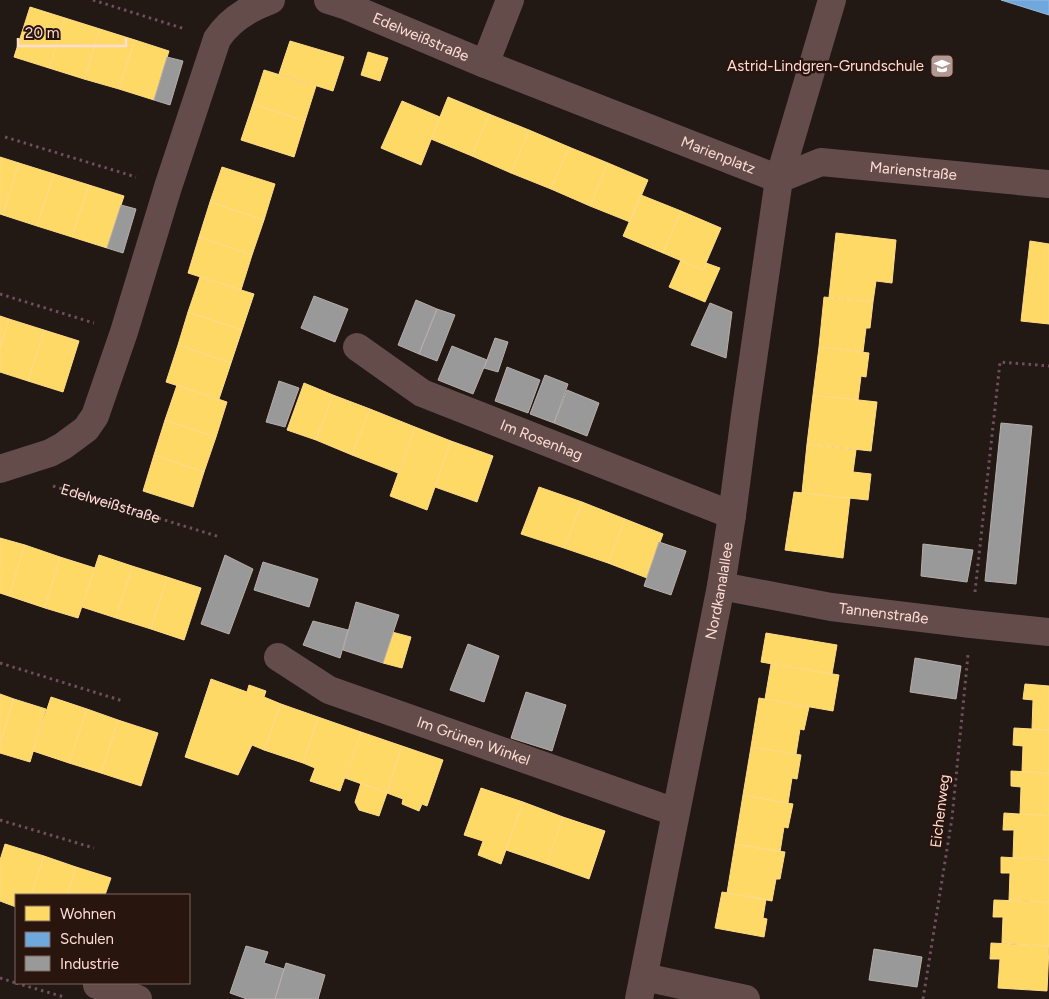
<svg xmlns="http://www.w3.org/2000/svg" width="1049" height="999" font-family="Figtree,sans-serif">
<rect width="100%" height="100%" fill="#221814"/>
<path fill="#ffd966" stroke="#ffda87" d="M 30,7 L 65,18 L 49,68 L 14,57 Z
M 65,18 L 100,29 L 84,79 L 49,68 Z
M 100,29 L 135,40 L 119,89 L 84,79 Z
M 135,40 L 169,51 L 154,100 L 119,89 Z
M 290,41 L 344,57 L 333,91 L 279,74 Z
M 368,52 L 388,58 L 380,81 L 361,75 Z
M 264,70 L 316,86 L 305,121 L 253,104 Z
M 448,97 L 489,114 L 472,156 L 431,139 Z
M 402,101 L 440,117 L 421,165 L 381,148 Z
M 253,104 L 305,121 L 294,157 L 241,140 Z
M 489,114 L 529,130 L 511,173 L 472,156 Z
M 529,130 L 569,147 L 551,189 L 511,173 Z
M 569,147 L 608,163 L 590,206 L 551,189 Z
M 0,157 L 19,163 L 3,215 L 0,214 Z
M 19,163 L 54,174 L 37,226 L 3,215 Z
M 608,163 L 648,180 L 630,222 L 590,206 Z
M 222,167 L 275,184 L 264,220 L 210,202 Z
M 54,174 L 89,185 L 72,237 L 37,226 Z
M 89,185 L 124,196 L 107,248 L 72,237 Z
M 641,195 L 681,211 L 663,253 L 623,236 Z
M 210,202 L 264,220 L 252,255 L 199,237 Z
M 681,211 L 721,228 L 703,270 L 663,253 Z
M 836,233 L 896,240 L 892,283 L 876,281 L 873,302 L 829,297 Z
M 199,237 L 252,255 L 241,290 L 188,273 Z
M 1030,241 L 1049,244 L 1049,324 L 1021,321 Z
M 681,260 L 703,270 L 706,263 L 720,268 L 705,302 L 669,287 Z
M 200,277 L 254,294 L 242,330 L 188,312 Z
M 824,297 L 873,302 L 870,328 L 866,328 L 863,352 L 819,347 Z
M 188,312 L 242,330 L 231,363 L 178,345 Z
M 0,316 L 9,319 L 0,349 Z
M 9,319 L 44,330 L 28,381 L 0,372 L 0,349 Z
M 44,330 L 79,341 L 63,392 L 28,381 Z
M 178,345 L 231,363 L 219,399 L 166,382 Z
M 819,347 L 869,353 L 866,377 L 861,376 L 858,400 L 813,395 Z
M 304,383 L 333,395 L 316,440 L 287,430 Z
M 177,385 L 227,402 L 216,437 L 165,420 Z
M 333,395 L 370,409 L 352,455 L 316,440 Z
M 813,395 L 877,402 L 871,451 L 807,444 Z
M 370,409 L 415,427 L 398,473 L 352,455 Z
M 165,420 L 216,437 L 204,472 L 154,455 Z
M 415,427 L 451,441 L 427,510 L 390,496 Z
M 451,441 L 493,456 L 477,502 L 435,487 Z
M 807,444 L 856,450 L 853,472 L 871,474 L 868,500 L 802,493 Z
M 154,455 L 204,472 L 193,507 L 143,491 Z
M 539,487 L 582,502 L 564,548 L 521,534 Z
M 794,492 L 850,498 L 843,558 L 785,550 Z
M 582,502 L 625,519 L 608,563 L 564,548 Z
M 625,519 L 663,534 L 647,578 L 608,563 Z
M 0,538 L 25,545 L 9,596 L 0,593 Z
M 25,545 L 60,557 L 45,608 L 9,596 Z
M 99,555 L 132,566 L 116,618 L 82,607 Z
M 60,557 L 95,568 L 78,618 L 45,608 Z
M 132,566 L 167,577 L 151,629 L 116,618 Z
M 167,577 L 201,588 L 184,640 L 151,629 Z
M 392,632 L 411,637 L 402,668 L 383,663 Z
M 766,633 L 837,645 L 832,674 L 761,662 Z
M 771,664 L 839,675 L 833,711 L 765,699 Z
M 211,679 L 247,692 L 249,685 L 266,691 L 264,697 L 281,704 L 264,750 L 252,745 L 238,775 L 185,757 Z
M 1025,684 L 1049,686 L 1049,730 L 1032,729 L 1033,700 L 1023,699 Z
M 0,694 L 14,699 L 0,743 Z
M 51,697 L 87,709 L 69,763 L 33,751 Z
M 759,698 L 809,707 L 804,730 L 800,729 L 796,754 L 751,747 Z
M 14,699 L 46,709 L 30,762 L 0,753 L 0,743 Z
M 281,704 L 318,717 L 303,763 L 264,750 Z
M 87,709 L 118,720 L 101,773 L 69,763 Z
M 318,717 L 361,732 L 340,791 L 310,781 L 315,768 L 303,763 Z
M 118,720 L 158,733 L 141,786 L 101,773 Z
M 1014,728 L 1049,730 L 1049,773 L 1022,772 L 1023,746 L 1013,745 Z
M 361,732 L 402,746 L 387,793 L 345,778 Z
M 402,746 L 443,760 L 427,806 L 422,804 L 419,811 L 402,804 L 403,799 L 387,793 Z
M 751,747 L 801,755 L 797,779 L 792,778 L 788,803 L 743,795 Z
M 1011,771 L 1049,773 L 1049,816 L 1020,814 L 1021,787 L 1011,786 Z
M 361,783 L 387,793 L 379,816 L 359,810 L 355,802 Z
M 481,788 L 523,802 L 501,864 L 478,855 L 483,841 L 464,835 Z
M 743,795 L 793,804 L 788,828 L 784,827 L 780,852 L 735,844 Z
M 523,802 L 563,817 L 547,864 L 506,850 Z
M 1004,813 L 1049,816 L 1049,860 L 1013,858 L 1014,830 L 1003,830 Z
M 563,817 L 605,831 L 589,879 L 547,864 Z
M 5,844 L 44,856 L 31,895 L 16,895 L 16,907 L 0,901 L 0,860 Z
M 735,844 L 785,852 L 780,879 L 776,879 L 772,901 L 727,893 Z
M 44,856 L 76,867 L 67,895 L 31,895 Z
M 1001,857 L 1049,860 L 1049,902 L 1009,900 L 1010,873 L 1001,873 Z
M 76,867 L 111,878 L 105,895 L 67,895 Z
M 722,892 L 766,899 L 763,918 L 767,919 L 764,937 L 715,928 Z
M 994,900 L 1049,902 L 1049,946 L 1002,943 L 1003,917 L 993,917 Z
M 991,943 L 1049,946 L 1047,991 L 998,988 L 1000,959 L 990,959 Z"/>
<path fill="#6fa8dc" stroke="#9ab8da" d="M 1001,0 L 1049,0 L 1049,15 Z"/>
<path fill="#999" stroke="#b8adab" d="M 167,57 L 183,61 L 170,105 L 154,100 Z
M 121,205 L 136,209 L 123,253 L 107,248 Z
M 314,296 L 348,309 L 335,342 L 301,328 Z
M 416,300 L 437,309 L 419,354 L 398,345 Z
M 710,303 L 732,312 L 726,358 L 691,345 Z
M 437,309 L 455,315 L 437,361 L 419,354 Z
M 495,338 L 508,342 L 498,372 L 484,368 Z
M 452,346 L 487,360 L 473,394 L 438,380 Z
M 507,367 L 540,380 L 528,413 L 495,401 Z
M 545,375 L 568,384 L 554,423 L 530,414 Z
M 279,381 L 299,388 L 285,427 L 266,422 Z
M 567,390 L 599,403 L 587,436 L 554,423 Z
M 1001,423 L 1032,426 L 1016,584 L 985,581 Z
M 659,542 L 686,551 L 671,595 L 644,586 Z
M 923,544 L 973,550 L 967,582 L 921,576 Z
M 225,555 L 253,569 L 229,634 L 201,624 Z
M 263,562 L 318,579 L 309,607 L 254,590 Z
M 356,602 L 399,615 L 383,663 L 343,650 Z
M 313,621 L 348,630 L 340,658 L 303,645 Z
M 468,644 L 499,656 L 484,702 L 450,690 Z
M 915,658 L 961,666 L 956,699 L 910,692 Z
M 526,692 L 566,705 L 552,751 L 511,738 Z
M 246,946 L 268,952 L 264,963 L 284,969 L 275,999 L 247,999 L 230,993 Z
M 874,949 L 922,957 L 917,987 L 869,980 Z
M 286,963 L 325,975 L 318,999 L 275,999 Z"/>
<g fill="none" stroke-linecap="round" stroke-linejoin="round">
<g stroke="#6f4f5e" stroke-width="3" stroke-dasharray="2.5 4" stroke-linecap="butt">
<path d="M 93,0 L 185,29"/>
<path d="M 5,137 L 136,177"/>
<path d="M 0,294 L 94,323"/>
<path id="s1" d="M 53,486 L 220,537"/>
<path d="M 975,592 L 1000,362 L 1049,366"/>
<path d="M 0,663 L 123,701"/>
<path d="M 0,820 L 94,848"/>
<path d="M 0,978 L 16,983"/>
<path d="M 16,983 L 64,997"/>
<path d="M 923,999 L 952,818 L 968,655"/>
</g>
<g stroke="#634c49" stroke-width="28">
<path id="s2" d="M 328,0 L 347,6 L 485,64 L 779,179"/>
<path d="M 485,64 L 510,0"/>
<path id="s3" d="M 779,179 L 821,162 L 1049,184"/>
<path id="s4" d="M 357,347 L 422,393 L 732,515"/>
<path d="M 0,469 L 50,453 L 63,446 L 86,429 L 95,416 L 124,332 L 168,187 L 217,39 C 230,19 249,8 271,0"/>
<path id="s5" d="M 721,586 L 831,607 L 971,624 L 1049,632"/>
<path id="s6" d="M 278,657 L 329,690 L 675,812"/>
<path d="M 644,977 L 746,999"/>
<path d="M 97,985 L 138,999"/>
<path id="s7" d="M 639,999 L 721,586 L 732,515 L 745,415 L 779,179 L 832,0"/>
</g>
</g>
<defs>
<g id="school-square" transform="scale(1.25)"><rect x="-9" y="-9" width="18" height="18" rx="4" fill="#b29891" stroke="#28150e"/><path d="M0-5L7-2L0 1L-7-2ZM-4 1L0 2.5L4 1V4Q0 6-4 4Z" fill="#fff"/></g>
</defs>
<g fill-rule="evenodd">
<use href="#school-square" x="942" y="66"/>
</g>
<g text-anchor="middle" stroke-width="5" stroke-linejoin="round" paint-order="stroke">
<g font-size="15" fill="#ffddd5" stroke="#28150e">
<text dy="5" stroke="none"><textPath href="#s2" startOffset="100">Edelweißstraße</textPath></text>
<text dy="5" stroke="none"><textPath href="#s2" startOffset="420">Marienplatz</textPath></text>
<text dy="5" stroke="none"><textPath href="#s3" startOffset="138">Marienstraße</textPath></text>
<text dy="5" stroke="none"><textPath href="#s4" startOffset="208">Im Rosenhag</textPath></text>
<text dy="5" stroke="none"><textPath href="#s1" startOffset="60">Edelweißstraße</textPath></text>
<text dy="5" stroke="none"><textPath href="#s7" startOffset="416">Nordkanalallee</textPath></text>
<text dy="5" stroke="none"><textPath href="#s5" startOffset="165">Tannenstraße</textPath></text>
<text dy="5" stroke="none"><textPath href="#s6" startOffset="214">Im Grünen Winkel</textPath></text>
<text transform="translate(940 811) rotate(-83)" y="5">Eichenweg</text>
</g>
<g font-size="15" fill="#ffddd5" stroke="#28150e" text-anchor="end">
<text x="924" y="71">Astrid-Lindgren-Grundschule</text>
</g>
</g>
<rect x="15" y="894" width="175" height="90" fill="#28150e" stroke="#7e655e"/>
<rect x="25" y="906" width="25" height="15" fill="#ffd966" stroke="#7e655e"/>
<text x="60" y="919" font-size="15" fill="#ffddd5">Wohnen</text>
<rect x="25" y="932" width="25" height="15" fill="#6fa8dc" stroke="#7e655e"/>
<text x="60" y="944" font-size="15" fill="#ffddd5">Schulen</text>
<rect x="25" y="956" width="25" height="15" fill="#999999" stroke="#7e655e"/>
<text x="60" y="969" font-size="15" fill="#ffddd5">Industrie</text>
<path d="M18 38v8h108v-8" fill="none" stroke="#ffddd5" stroke-width="2.5"/>
<text x="25" y="38" font-size="15" fill="#ffddd5" stroke="#28150e" stroke-width="4" paint-order="stroke">20 m</text>
</svg>
